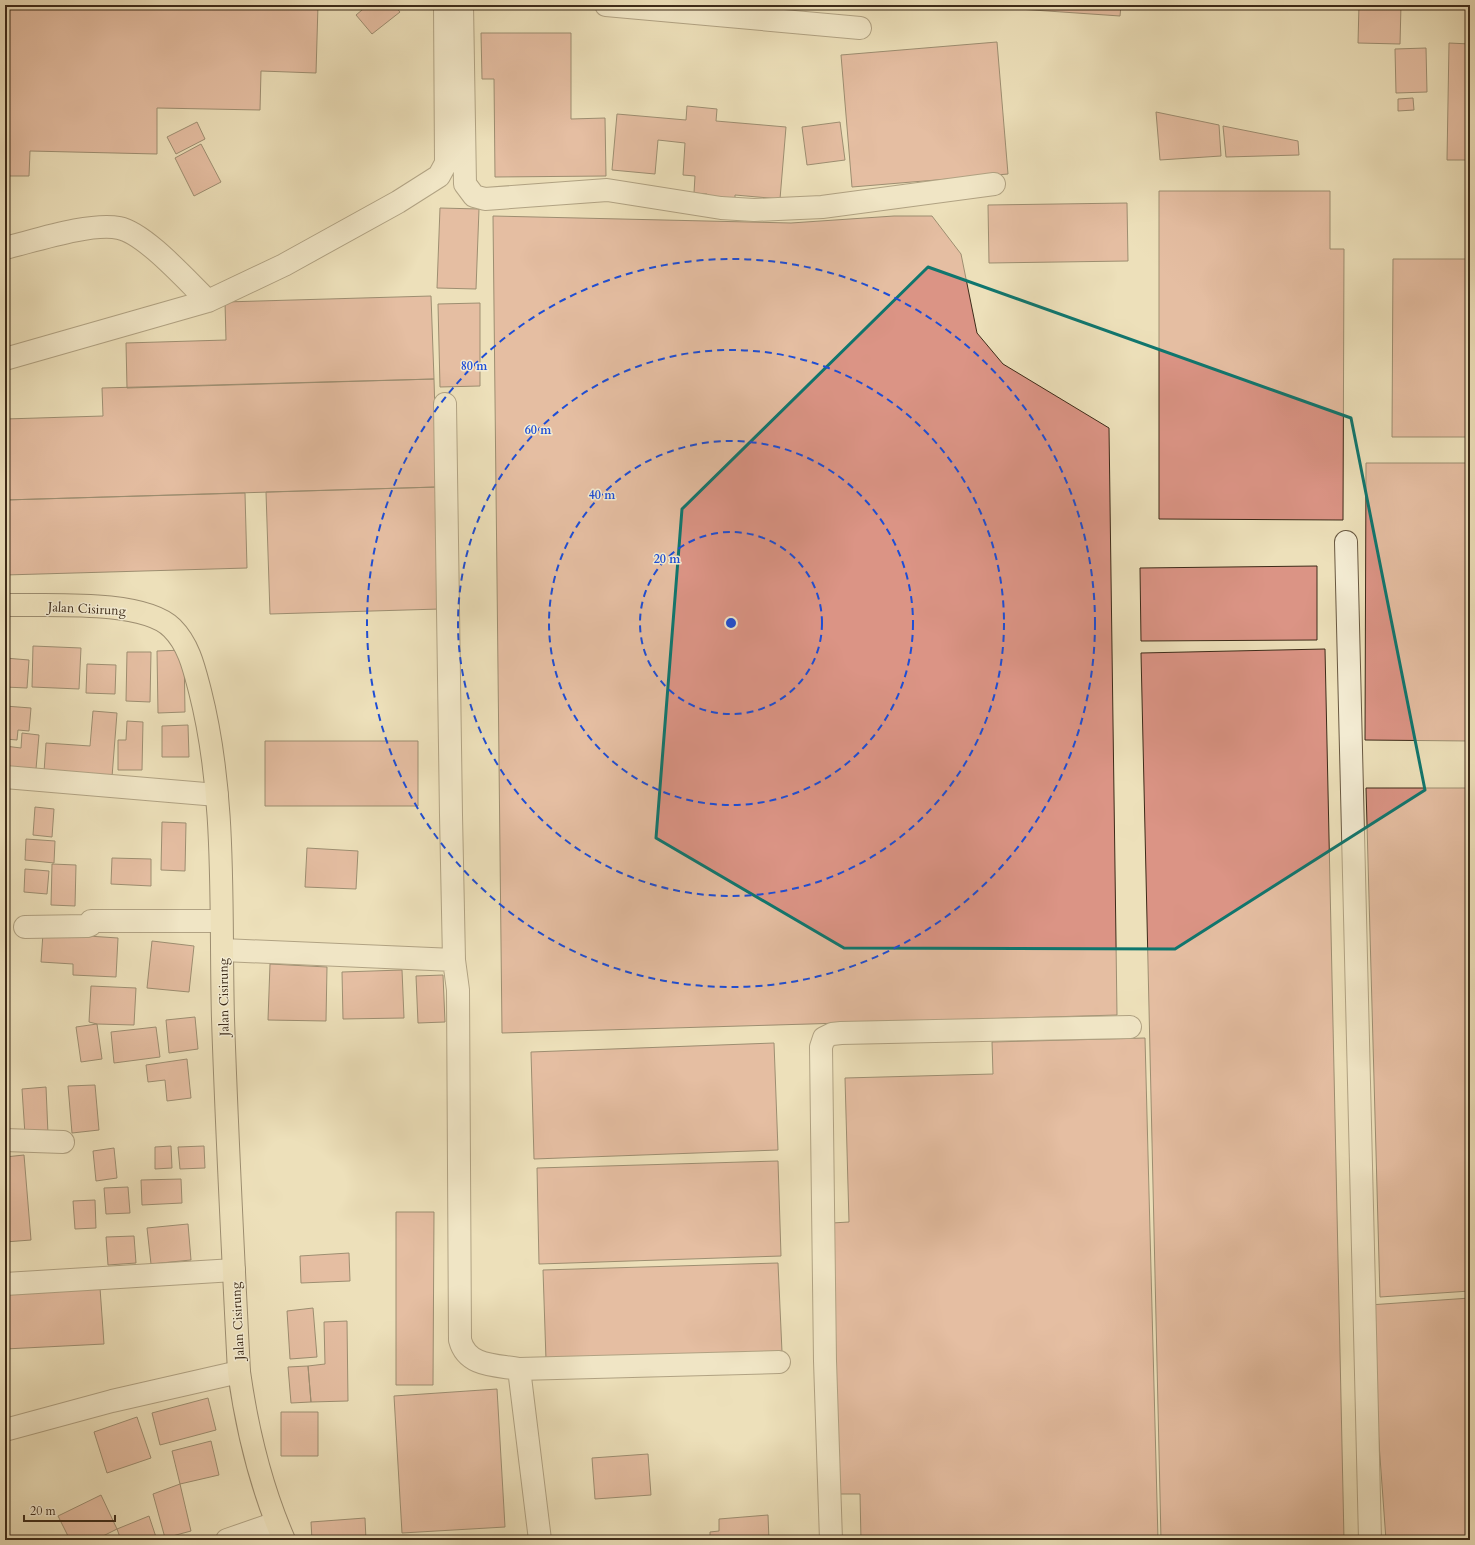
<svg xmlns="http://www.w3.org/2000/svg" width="1475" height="1545" font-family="Cardo,serif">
<rect width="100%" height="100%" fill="#ede0ba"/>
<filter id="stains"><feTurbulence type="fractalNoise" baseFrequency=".005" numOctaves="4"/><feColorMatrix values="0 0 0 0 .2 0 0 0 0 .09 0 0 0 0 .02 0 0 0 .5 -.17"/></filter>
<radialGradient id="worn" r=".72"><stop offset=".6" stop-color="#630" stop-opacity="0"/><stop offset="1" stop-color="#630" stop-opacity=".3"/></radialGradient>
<path fill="#db9485" stroke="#3d2b19" d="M 5,5 L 318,5 L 316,73 L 261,71 L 260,110 L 157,108 L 157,154 L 30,151 L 29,176 L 5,176 Z
M 368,5 L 394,5 L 400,12 L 372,34 L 356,15 Z
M 931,5 L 999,5 L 999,9 Z
M 1004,5 L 1121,5 L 1120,16 L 1004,8 Z
M 1359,5 L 1401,5 L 1400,44 L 1358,43 Z
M 1450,5 L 1470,5 L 1470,7 L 1450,6 Z
M 481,33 L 571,33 L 571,119 L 605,118 L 606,176 L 495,177 L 494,79 L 482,79 Z
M 997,42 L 1008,174 L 852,187 L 841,55 Z
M 1449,43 L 1470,44 L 1470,160 L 1447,160 Z
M 1426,48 L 1427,92 L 1396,93 L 1395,49 Z
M 1413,98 L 1414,110 L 1398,111 L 1398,99 Z
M 687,106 L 717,109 L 716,121 L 786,127 L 780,199 L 735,195 L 735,206 L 707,203 L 707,194 L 694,193 L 695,176 L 683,175 L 685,143 L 658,140 L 655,174 L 612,170 L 617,114 L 686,120 Z
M 1156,112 L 1219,125 L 1221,156 L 1160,160 Z
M 197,122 L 205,139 L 176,154 L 167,137 Z
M 840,122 L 845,160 L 807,165 L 802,127 Z
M 1223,126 L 1298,141 L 1299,155 L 1226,157 Z
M 201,144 L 221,182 L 194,196 L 175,158 Z
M 1159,191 L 1330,191 L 1330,249 L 1344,249 L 1343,520 L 1159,519 Z
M 1127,203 L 1128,261 L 989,263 L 988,205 Z
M 440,208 L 479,209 L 476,289 L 437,288 Z
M 493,216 L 791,223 L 894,216 L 932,216 L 961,254 L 977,333 L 1003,364 L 1109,428 L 1117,1015 L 502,1033 Z
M 1393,259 L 1470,259 L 1470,437 L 1392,437 Z
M 431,296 L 434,379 L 127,388 L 126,343 L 226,340 L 225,302 Z
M 480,303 L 480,386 L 440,387 L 438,304 Z
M 434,379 L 437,487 L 5,500 L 5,419 L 103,416 L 102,388 Z
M 1366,463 L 1470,463 L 1470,741 L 1365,740 Z
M 437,487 L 440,609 L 270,614 L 266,492 Z
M 245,493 L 247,568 L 5,575 L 5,500 Z
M 1317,566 L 1317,640 L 1141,641 L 1140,568 Z
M 33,646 L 81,648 L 79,689 L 32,687 Z
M 1325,649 L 1344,1540 L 1161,1540 L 1141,653 Z
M 184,650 L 185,712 L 158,713 L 157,651 Z
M 127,652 L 151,652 L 150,702 L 126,701 Z
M 5,658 L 29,660 L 27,688 L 5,687 Z
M 87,664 L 116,665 L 115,694 L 86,693 Z
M 5,706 L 31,708 L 29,731 L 18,730 L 17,740 L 5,739 Z
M 93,711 L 117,713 L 112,777 L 44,772 L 46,743 L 90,746 Z
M 127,721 L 143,722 L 142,770 L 118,770 L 118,740 L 126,740 Z
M 188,725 L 189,757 L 162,757 L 162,726 Z
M 22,733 L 39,735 L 36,769 L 5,766 L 5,746 L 21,748 Z
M 265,741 L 418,741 L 418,806 L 265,806 Z
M 1366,788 L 1470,788 L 1470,1291 L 1380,1297 Z
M 35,807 L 54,809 L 52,837 L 33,835 Z
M 162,822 L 186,823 L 185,871 L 161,870 Z
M 26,839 L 55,841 L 54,863 L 25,860 Z
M 307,848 L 358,851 L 356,889 L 305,887 Z
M 112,858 L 151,859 L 151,886 L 111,884 Z
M 52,864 L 76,865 L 75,906 L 51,905 Z
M 25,869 L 49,871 L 47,894 L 24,892 Z
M 43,933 L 118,938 L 116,977 L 73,975 L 73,964 L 41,962 Z
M 152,941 L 194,946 L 189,992 L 147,988 Z
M 270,964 L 327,967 L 326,1021 L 268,1020 Z
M 402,970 L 404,1018 L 343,1019 L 342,972 Z
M 443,975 L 445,1022 L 418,1023 L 416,976 Z
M 91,986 L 136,988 L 134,1025 L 97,1024 L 89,1022 Z
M 195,1017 L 198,1049 L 169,1053 L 166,1020 Z
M 97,1024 L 102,1059 L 81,1062 L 76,1027 Z
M 156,1027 L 160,1057 L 114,1063 L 111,1032 Z
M 1145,1038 L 1158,1540 L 861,1540 L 860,1494 L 839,1494 L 832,1223 L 849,1222 L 845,1078 L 993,1074 L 992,1042 Z
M 774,1043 L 778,1150 L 534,1159 L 531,1052 Z
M 187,1059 L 191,1098 L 167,1101 L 165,1080 L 148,1082 L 146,1065 Z
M 95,1085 L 99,1130 L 72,1133 L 68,1086 Z
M 46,1087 L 48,1134 L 25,1135 L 22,1089 Z
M 171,1146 L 172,1168 L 155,1169 L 155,1147 Z
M 204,1146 L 205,1168 L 180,1169 L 178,1147 Z
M 114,1148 L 117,1178 L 96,1181 L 93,1151 Z
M 24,1155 L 31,1240 L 5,1242 L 5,1157 Z
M 778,1161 L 781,1256 L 539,1264 L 537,1168 Z
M 181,1179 L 182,1203 L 142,1205 L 141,1180 Z
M 128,1187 L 130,1213 L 106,1214 L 104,1188 Z
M 95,1200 L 96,1228 L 75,1229 L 73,1201 Z
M 396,1212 L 434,1212 L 433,1385 L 396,1385 Z
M 188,1224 L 191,1260 L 151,1264 L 147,1228 Z
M 134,1236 L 136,1263 L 108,1265 L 106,1237 Z
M 349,1253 L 350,1281 L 301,1283 L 300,1256 Z
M 778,1263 L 782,1352 L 546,1360 L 543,1270 Z
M 100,1288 L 104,1344 L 5,1349 L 5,1294 Z
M 1470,1298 L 1470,1540 L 1386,1540 L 1369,1305 Z
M 313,1308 L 317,1357 L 290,1359 L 287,1311 Z
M 347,1321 L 348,1401 L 311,1402 L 308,1366 L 325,1364 L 324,1322 Z
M 308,1366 L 311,1402 L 291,1403 L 288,1367 Z
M 497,1389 L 505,1527 L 402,1533 L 394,1396 Z
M 208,1398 L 216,1430 L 160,1445 L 152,1413 Z
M 281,1412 L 318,1412 L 318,1456 L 281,1456 Z
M 137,1417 L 151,1458 L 107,1473 L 94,1432 Z
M 211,1441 L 219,1475 L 180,1484 L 172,1451 Z
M 648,1454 L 651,1495 L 595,1499 L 592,1458 Z
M 180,1484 L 191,1531 L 165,1538 L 153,1494 Z
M 101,1495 L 117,1529 L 95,1540 L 70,1540 L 58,1516 Z
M 768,1515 L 769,1540 L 710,1540 L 710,1532 L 719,1531 L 719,1519 Z
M 149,1516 L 157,1540 L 121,1540 L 117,1529 Z
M 365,1518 L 366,1540 L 312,1540 L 311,1522 Z"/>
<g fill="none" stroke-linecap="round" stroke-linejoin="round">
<g stroke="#695841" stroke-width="24">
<path id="minor" d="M 462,5 L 465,184 L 474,196 L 485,199 L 607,190 L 721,208 L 754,210 L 822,207 L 994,184
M 606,5 L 860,28
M 5,248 C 34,241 91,222 119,228 C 145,233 188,282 208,301
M 5,359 L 208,301 L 284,265 L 398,202 L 439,176 L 446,163 L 445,5
M 445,404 L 451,815 L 454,960 L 458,990 L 460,1340 C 467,1367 496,1365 519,1369 L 540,1540
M 1346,542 L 1370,1540
M 5,777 L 217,795
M 25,927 L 87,926 L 90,925 L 91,921 L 221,921
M 223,950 L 454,960
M 5,1140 L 63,1142
M 5,1284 L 234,1270
M 519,1369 L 779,1362
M 5,1430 L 112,1401 L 239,1372
M 227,1540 L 276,1523
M 831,1540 L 825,1361 L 821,1047 L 824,1038 L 832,1034 L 841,1033 L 1130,1027"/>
</g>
<g stroke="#3d2b19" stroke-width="24">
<path id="major" d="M 5,605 C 46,606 143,599 172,628 C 189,645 194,668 200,691 C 227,797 220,910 223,1019 C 227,1137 233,1255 239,1372 C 247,1429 261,1487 284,1540"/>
</g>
<use href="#minor" stroke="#f3ebd2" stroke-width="22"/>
<use href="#major" stroke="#ede0ba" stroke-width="22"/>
</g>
<path d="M0 0H1475V1545H0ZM 928,267 L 1351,418 L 1425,790 L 1175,949 L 844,948 L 656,838 L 682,509 Z" fill="#ede0ba" fill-opacity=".55" fill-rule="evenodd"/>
<path fill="none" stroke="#0f766e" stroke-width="3" stroke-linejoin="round" d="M 928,267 L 1351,418 L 1425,790 L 1175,949 L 844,948 L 656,838 L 682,509 Z"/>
<g fill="none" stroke="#1d4ed8" stroke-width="2" stroke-dasharray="7 5">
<circle cx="731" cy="623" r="91"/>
<circle cx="731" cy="623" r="182"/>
<circle cx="731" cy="623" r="273"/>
<circle cx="731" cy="623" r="364"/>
</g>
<g text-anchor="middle" stroke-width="3" stroke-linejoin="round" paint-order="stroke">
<g font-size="13" fill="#3d2b19" stroke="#f3ebd2">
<text transform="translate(87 608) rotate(3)" y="5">Jalan Cisirung</text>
<text transform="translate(223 997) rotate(-91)" y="5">Jalan Cisirung</text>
<text transform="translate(237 1321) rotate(-93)" y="5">Jalan Cisirung</text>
</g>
</g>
<circle cx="731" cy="623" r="6" fill="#1d4ed8" stroke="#f3ebd2" stroke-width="2"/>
<g font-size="12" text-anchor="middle" font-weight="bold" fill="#1d4ed8" stroke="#f3ebd2" stroke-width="3" stroke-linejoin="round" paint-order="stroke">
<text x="474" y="370">80 m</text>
<text x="538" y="434">60 m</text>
<text x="602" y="499">40 m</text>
<text x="667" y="563">20 m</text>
</g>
<rect width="1475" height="1545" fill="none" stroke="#ede0ba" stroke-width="20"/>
<rect x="6" y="6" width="1463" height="1533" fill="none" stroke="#3d2b19" stroke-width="2"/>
<rect x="10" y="10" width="1455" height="1525" fill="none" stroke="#3d2b19"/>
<path d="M24 1515v6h91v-6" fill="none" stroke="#3d2b19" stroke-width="2"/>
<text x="30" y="1515" font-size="12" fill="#3d2b19" stroke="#f3ebd2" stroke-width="3" paint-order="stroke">20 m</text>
<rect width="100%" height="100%" filter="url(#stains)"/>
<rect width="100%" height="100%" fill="url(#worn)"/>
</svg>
